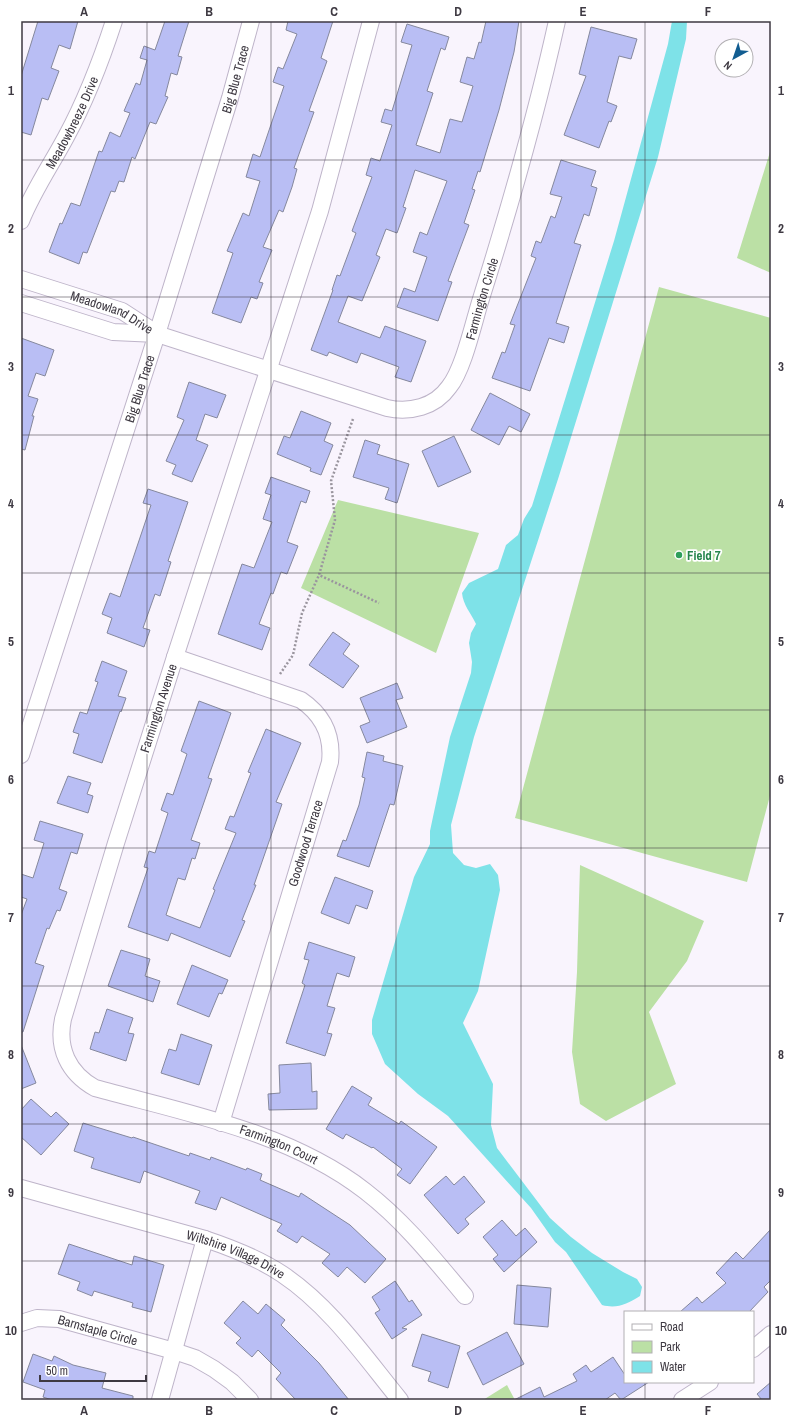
<svg xmlns="http://www.w3.org/2000/svg" width="792" height="1421" font-family="'Archivo Narrow',sans-serif">
<rect width="100%" height="100%" fill="#f9f4fd"/>
<path fill="#bbe0a5" d="M 770,152 L 771,152 L 771,273 L 737,258 Z
M 659,287 L 771,318 L 771,792 L 747,882 L 515,818 Z
M 338,500 L 479,533 L 436,653 L 301,588 Z
M 580,865 L 704,921 L 687,961 L 649,1012 L 676,1084 L 606,1121 L 580,1104 L 572,1052 L 577,972 Z
M 507,1385 L 515,1400 L 483,1400 Z"/>
<path fill="#7ee2e8" d="M 672,21 L 687,21 L 686,39 L 658,157 L 559,476 L 474,737 L 451,825 L 453,853 L 464,865 L 476,868 L 490,864 L 498,875 L 500,890 L 478,991 L 463,1023 L 493,1084 L 491,1125 L 497,1148 L 550,1218 L 571,1237 L 592,1253 L 623,1272 L 637,1279 L 642,1287 L 640,1296 C 627,1304 617,1309 602,1305 L 566,1252 L 555,1242 L 531,1208 L 448,1116 L 418,1094 L 385,1064 L 372,1034 L 372,1020 L 414,877 L 430,844 L 430,831 L 450,737 L 471,673 L 472,662 L 469,643 L 471,633 L 476,624 C 471,613 463,605 462,593 L 469,583 L 498,569 L 506,545 L 518,535 L 524,519 L 532,506 L 614,241 L 668,44 Z"/>
<path fill="#b9bef4" stroke="#85889d" d="M 38,21 L 78,21 L 70,49 L 59,45 L 51,68 L 59,71 L 48,100 L 42,98 L 31,135 L 21,132 L 21,76 Z
M 165,21 L 189,21 L 178,56 L 182,57 L 177,75 L 171,73 L 165,96 L 168,97 L 156,124 L 150,122 L 135,159 L 132,157 L 124,182 L 119,181 L 115,192 L 111,191 L 87,253 L 83,252 L 79,264 L 49,252 L 60,223 L 62,224 L 71,203 L 80,206 L 99,151 L 102,152 L 110,132 L 120,137 L 130,113 L 124,111 L 136,83 L 140,85 L 147,60 L 140,58 L 144,46 L 155,50 Z
M 288,21 L 333,21 L 321,58 L 327,61 L 309,111 L 314,112 L 294,168 L 297,169 L 292,187 L 283,212 L 279,210 L 263,247 L 272,250 L 259,282 L 263,283 L 257,299 L 251,297 L 241,323 L 212,313 L 233,253 L 227,251 L 243,213 L 249,216 L 260,181 L 246,177 L 253,154 L 260,157 L 284,86 L 273,82 L 278,67 L 283,69 L 297,34 L 286,30 Z
M 486,21 L 519,21 L 514,52 L 499,110 L 480,172 L 478,171 L 472,189 L 475,190 L 464,223 L 469,225 L 448,281 L 452,282 L 438,321 L 397,307 L 404,288 L 415,292 L 427,257 L 413,252 L 420,232 L 427,235 L 447,181 L 415,170 L 403,207 L 406,208 L 397,233 L 386,229 L 376,255 L 380,257 L 362,301 L 348,296 L 338,322 L 380,338 L 385,326 L 426,341 L 411,382 L 395,377 L 399,367 L 361,353 L 357,363 L 329,352 L 327,356 L 311,350 L 333,290 L 332,290 L 337,275 L 340,276 L 356,233 L 352,231 L 372,177 L 366,175 L 371,158 L 380,161 L 392,125 L 381,122 L 385,109 L 392,111 L 412,45 L 401,42 L 407,24 L 449,37 L 445,50 L 441,48 L 427,91 L 433,93 L 416,145 L 440,153 L 450,119 L 462,122 L 473,86 L 460,82 L 467,57 L 474,59 L 479,42 L 481,43 Z
M 591,27 L 637,39 L 631,59 L 619,56 L 607,102 L 617,106 L 611,122 L 609,121 L 599,148 L 564,135 L 586,76 L 579,74 Z
M 561,160 L 596,171 L 591,186 L 597,188 L 589,216 L 584,214 L 574,243 L 581,245 L 556,323 L 569,327 L 564,343 L 549,338 L 530,391 L 492,378 L 502,352 L 505,353 L 515,325 L 510,324 L 536,258 L 531,256 L 536,241 L 541,243 L 551,216 L 555,218 L 562,197 L 550,194 Z
M 21,338 L 54,350 L 45,376 L 36,373 L 28,396 L 38,399 L 32,416 L 34,416 L 25,450 L 21,449 Z
M 189,382 L 226,395 L 217,418 L 205,414 L 196,440 L 208,445 L 192,482 L 172,474 L 176,465 L 166,461 L 184,420 L 177,417 Z
M 490,393 L 530,414 L 521,432 L 509,426 L 499,445 L 471,430 Z
M 301,411 L 331,423 L 324,441 L 333,445 L 321,475 L 310,471 L 311,468 L 277,454 L 284,436 L 290,438 Z
M 454,436 L 471,472 L 438,487 L 422,451 Z
M 365,440 L 380,445 L 377,454 L 409,464 L 397,503 L 385,499 L 389,488 L 353,477 Z
M 271,477 L 310,491 L 306,503 L 301,501 L 287,542 L 298,546 L 287,574 L 281,572 L 273,594 L 271,593 L 259,624 L 270,628 L 262,650 L 218,634 L 242,564 L 254,568 L 272,522 L 263,519 L 271,495 L 265,493 Z
M 148,489 L 188,502 L 168,561 L 171,562 L 160,596 L 155,594 L 143,628 L 150,630 L 144,647 L 107,633 L 112,618 L 102,614 L 110,593 L 120,597 L 151,505 L 143,503 Z
M 333,632 L 350,644 L 343,654 L 359,666 L 343,688 L 309,665 Z
M 102,661 L 127,671 L 118,696 L 126,698 L 121,712 L 120,711 L 102,763 L 73,753 L 79,734 L 73,732 L 80,712 L 87,714 L 98,682 L 95,681 Z
M 397,683 L 403,698 L 396,700 L 407,727 L 367,743 L 360,726 L 370,722 L 360,698 Z
M 199,701 L 231,713 L 208,778 L 212,779 L 191,840 L 200,843 L 195,859 L 192,858 L 185,880 L 178,878 L 166,915 L 176,919 L 200,928 L 215,890 L 213,889 L 236,833 L 225,829 L 230,816 L 234,817 L 251,773 L 248,772 L 266,729 L 301,743 L 276,802 L 282,804 L 254,885 L 256,885 L 242,920 L 245,921 L 230,957 L 171,933 L 168,941 L 128,927 L 148,868 L 144,867 L 149,851 L 155,853 L 168,813 L 161,810 L 167,793 L 173,795 L 187,754 L 181,751 Z
M 367,752 L 384,756 L 383,761 L 403,766 L 394,805 L 390,804 L 369,867 L 337,856 L 343,840 L 346,841 L 359,805 L 365,778 L 362,777 Z
M 68,776 L 91,783 L 87,794 L 93,796 L 88,813 L 57,803 Z
M 40,821 L 83,834 L 77,854 L 71,852 L 59,889 L 67,892 L 60,911 L 57,910 L 49,929 L 47,928 L 35,963 L 44,966 L 23,1032 L 21,1032 L 21,915 L 27,899 L 21,897 L 21,874 L 33,878 L 44,843 L 34,840 Z
M 335,877 L 373,891 L 367,909 L 356,905 L 349,924 L 321,913 Z
M 309,942 L 355,957 L 349,977 L 337,973 L 327,1006 L 335,1008 L 327,1033 L 332,1034 L 325,1056 L 286,1043 L 305,985 L 302,983 L 309,960 L 304,959 Z
M 121,950 L 150,959 L 145,976 L 160,981 L 153,1002 L 108,986 Z
M 192,965 L 228,980 L 222,994 L 219,993 L 209,1017 L 177,1004 Z
M 107,1009 L 133,1018 L 128,1033 L 134,1034 L 126,1061 L 90,1049 L 95,1032 L 99,1033 Z
M 181,1034 L 212,1045 L 199,1085 L 161,1073 L 169,1049 L 176,1051 Z
M 21,1045 L 36,1083 L 21,1089 Z
M 311,1063 L 312,1092 L 317,1091 L 317,1109 L 269,1110 L 268,1094 L 280,1093 L 279,1065 Z
M 352,1086 L 372,1098 L 368,1105 L 399,1124 L 401,1121 L 437,1147 L 410,1184 L 397,1175 L 402,1169 L 373,1147 L 372,1148 L 346,1134 L 343,1139 L 326,1129 Z
M 31,1099 L 51,1117 L 56,1112 L 69,1124 L 41,1155 L 21,1137 L 21,1110 Z
M 83,1123 L 132,1138 L 133,1137 L 189,1156 L 190,1153 L 210,1160 L 211,1157 L 246,1170 L 247,1168 L 262,1174 L 260,1180 L 299,1197 L 301,1193 L 350,1225 L 386,1259 L 365,1283 L 347,1267 L 338,1277 L 322,1263 L 330,1254 L 302,1236 L 297,1243 L 277,1231 L 282,1224 L 221,1197 L 216,1210 L 195,1203 L 200,1191 L 144,1171 L 140,1183 L 91,1168 L 94,1158 L 74,1151 Z
M 446,1176 L 454,1185 L 464,1176 L 485,1202 L 465,1219 L 469,1224 L 458,1234 L 424,1195 Z
M 502,1220 L 516,1236 L 525,1228 L 537,1242 L 504,1272 L 493,1259 L 498,1255 L 483,1237 Z
M 771,1229 L 771,1280 L 764,1287 L 768,1292 L 749,1312 L 680,1312 L 697,1297 L 702,1303 L 726,1283 L 716,1273 L 736,1252 L 743,1259 Z
M 69,1244 L 132,1265 L 134,1256 L 164,1265 L 151,1312 L 132,1307 L 133,1303 L 94,1291 L 92,1296 L 77,1290 L 80,1282 L 58,1274 Z
M 395,1281 L 409,1302 L 412,1300 L 422,1315 L 402,1328 L 407,1329 L 392,1339 L 375,1313 L 380,1310 L 372,1297 Z
M 517,1285 L 551,1288 L 548,1327 L 514,1324 Z
M 243,1301 L 258,1314 L 266,1304 L 285,1320 L 281,1325 L 319,1363 L 349,1400 L 296,1400 L 276,1379 L 281,1373 L 258,1350 L 252,1357 L 236,1343 L 241,1338 L 224,1323 Z
M 507,1332 L 524,1364 L 483,1385 L 467,1353 Z
M 422,1334 L 460,1346 L 448,1388 L 428,1381 L 431,1372 L 412,1366 Z
M 33,1354 L 52,1361 L 54,1356 L 73,1365 L 106,1373 L 102,1388 L 133,1396 L 133,1400 L 52,1400 L 43,1397 L 45,1390 L 23,1382 Z
M 613,1357 L 625,1375 L 625,1382 L 649,1382 L 621,1400 L 615,1393 L 605,1400 L 514,1400 L 540,1387 L 544,1397 L 577,1381 L 573,1374 L 586,1365 L 591,1372 Z
M 771,1382 L 771,1400 L 762,1400 L 757,1394 Z"/>
<g fill="none" stroke-linecap="round" stroke-linejoin="round">
<g stroke="#beb4c9" stroke-width="18">
<g id="minor">
<path id="s1" d="M 371,21 L 320,211 L 175,657 L 116,843 L 63,1019 C 57,1048 68,1073 95,1088 C 186,1113 289,1132 365,1191 C 404,1221 434,1259 465,1296"/>
<path id="s2" d="M 21,221 C 33,191 51,165 66,137 C 86,100 101,61 114,21"/>
<path id="s3" d="M 21,279 L 122,311 L 156,333"/>
<path id="s4" d="M 21,303 L 113,332 L 157,334 L 387,408 C 410,413 435,407 449,387 C 463,370 473,325 480,302 C 509,210 536,116 557,21"/>
<path d="M 175,657 L 301,700 C 323,715 333,735 330,762 L 221,1123"/>
<path id="s5" d="M 21,755 L 157,334 L 230,98 L 251,21"/>
<path id="s6" d="M 21,1188 L 205,1239 C 232,1248 258,1258 282,1274 C 330,1306 364,1356 400,1400"/>
<path id="s7" d="M 21,1323 L 37,1318 L 59,1319 L 174,1351 L 195,1358 L 214,1369 L 232,1382 L 250,1400"/>
<path d="M 753,1349 L 771,1334"/>
<path d="M 160,1400 L 205,1239"/>
<path d="M 682,1400 L 710,1382"/>
</g>
</g>
<path stroke="#9a959e" stroke-width="2.5" stroke-dasharray="2 2" stroke-linecap="butt" d="M 353,419 L 331,481 L 335,520 L 319,575 L 379,603
M 280,674 L 293,655 L 302,613 L 319,575"/>
<use href="#minor" stroke="#fff" stroke-width="16"/>
</g>
<path fill="none" stroke="#3e3942" stroke-width="1" stroke-opacity="0.55" d="M 147,21 L 147,1400M 271,21 L 271,1400M 396,21 L 396,1400M 521,21 L 521,1400M 645,21 L 645,1312M 21,160 L 771,160M 21,297 L 771,297M 21,435 L 771,435M 21,573 L 771,573M 21,710 L 771,710M 21,848 L 771,848M 21,986 L 771,986M 21,1124 L 771,1124M 21,1261 L 771,1261M 645,1382 L 645,1400"/>
<circle fill="#2e9e5b" stroke="#fff" stroke-width="1.5" cx="679" cy="555" r="4"/>
<g text-anchor="middle" stroke-width="3.5" stroke-linejoin="round" paint-order="stroke">
<g font-size="13" fill="#3e3942" stroke="#fff">
<text dy="5" stroke="none"><textPath href="#s5" startOffset="709">Big Blue Trace</textPath></text>
<text dy="5" stroke="none"><textPath href="#s2" startOffset="111">Meadowbreeze Drive</textPath></text>
<text dy="5" stroke="none"><textPath href="#s4" startOffset="546">Farmington Circle</textPath></text>
<text dy="5" stroke="none"><textPath href="#s3" startOffset="97">Meadowland Drive</textPath></text>
<text dy="5" stroke="none"><textPath href="#s5" startOffset="385">Big Blue Trace</textPath></text>
<text transform="translate(158 708) rotate(-72)" y="5">Farmington Avenue</text>
<text transform="translate(305 843) rotate(-73)" y="5">Goodwood Terrace</text>
<text dy="5" stroke="none"><textPath href="#s1" startOffset="1319">Farmington Court</textPath></text>
<text dy="5" stroke="none"><textPath href="#s6" startOffset="225">Wiltshire Village Drive</textPath></text>
<text dy="5" stroke="none"><textPath href="#s7" startOffset="79">Barnstaple Circle</textPath></text>
</g>
<g font-size="13" font-weight="bold" fill="#27864d" stroke="#fff" text-anchor="start">
<text x="687" y="560">Field 7</text>
</g>
</g>
<rect width="792" height="1421" fill="none" stroke="#ffffff" stroke-width="44"/>
<rect x="624" y="1311" width="130" height="72" fill="#ffffff" stroke="#b2b0b3"/>
<rect x="632" y="1324" width="20" height="6" fill="#ffffff" stroke="#b2b0b3"/>
<text x="660" y="1331" font-size="12" fill="#3e3942">Road</text>
<rect x="632" y="1341" width="20" height="12" fill="#bbe0a5" stroke="#b2b0b3"/>
<text x="660" y="1351" font-size="12" fill="#3e3942">Park</text>
<rect x="632" y="1361" width="20" height="12" fill="#7ee2e8" stroke="#b2b0b3"/>
<text x="660" y="1371" font-size="12" fill="#3e3942">Water</text>
<g transform="translate(734 58) rotate(220)"><circle r="19" fill="#ffffff" stroke="#b2b0b3"/>
<path d="M0-3L7 15L0 10L-7 15Z" fill="#125d91"/>
<text y="-6" font-size="11" font-weight="bold" text-anchor="middle" fill="#3e3942">N</text>
</g>
<path d="M40 1375v6h106v-6" fill="none" stroke="#3e3942" stroke-width="2"/>
<text x="46" y="1375" font-size="12" fill="#3e3942" stroke="#ffffff" stroke-width="3" paint-order="stroke">50 m</text>
<rect x="22" y="22" width="748" height="1377" fill="none" stroke="#3e3942" stroke-width="1.5"/>
<g font-size="13" text-anchor="middle" font-weight="bold" fill="#3e3942">
<text x="84" y="16">A</text>
<text x="209" y="16">B</text>
<text x="334" y="16">C</text>
<text x="458" y="16">D</text>
<text x="583" y="16">E</text>
<text x="708" y="16">F</text>
<text x="11" y="95">1</text>
<text x="781" y="95">1</text>
<text x="11" y="233">2</text>
<text x="781" y="233">2</text>
<text x="11" y="371">3</text>
<text x="781" y="371">3</text>
<text x="11" y="508">4</text>
<text x="781" y="508">4</text>
<text x="11" y="646">5</text>
<text x="781" y="646">5</text>
<text x="11" y="784">6</text>
<text x="781" y="784">6</text>
<text x="11" y="922">7</text>
<text x="781" y="922">7</text>
<text x="11" y="1059">8</text>
<text x="781" y="1059">8</text>
<text x="11" y="1197">9</text>
<text x="781" y="1197">9</text>
<text x="11" y="1335">10</text>
<text x="781" y="1335">10</text>
<text x="84" y="1415">A</text>
<text x="209" y="1415">B</text>
<text x="334" y="1415">C</text>
<text x="458" y="1415">D</text>
<text x="583" y="1415">E</text>
<text x="708" y="1415">F</text>
</g>
</svg>
